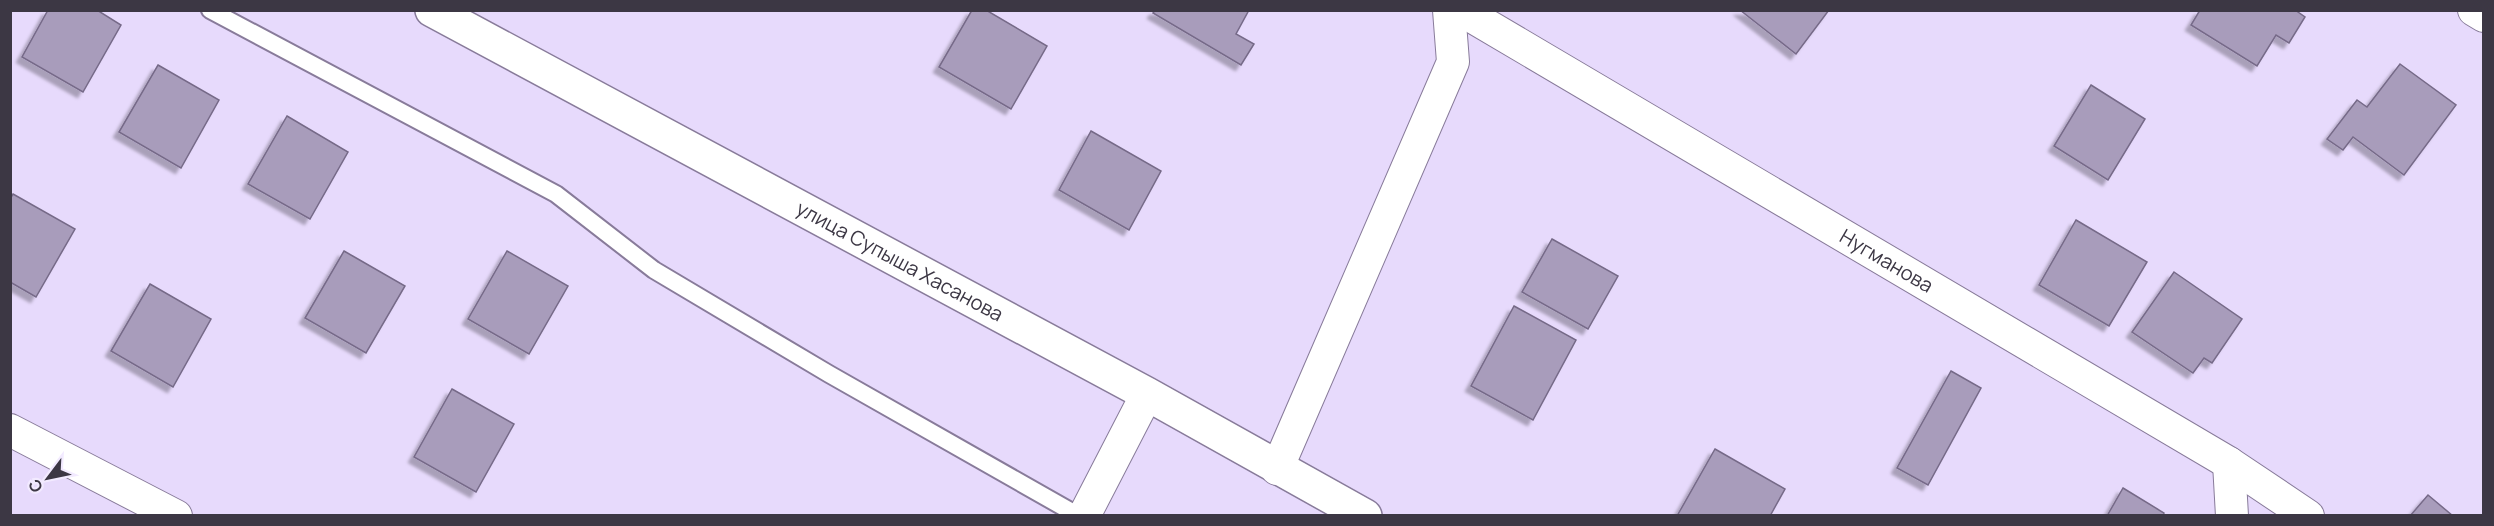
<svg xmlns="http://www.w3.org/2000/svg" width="2494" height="526" font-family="Manrope,sans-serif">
<defs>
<filter id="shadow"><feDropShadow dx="-5.5" dy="5.5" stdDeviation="1.5" flood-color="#0004"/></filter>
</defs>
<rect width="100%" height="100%" fill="#e7dafc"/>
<path fill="#a89cbb" stroke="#766a88" stroke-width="1.5" filter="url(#shadow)" d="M 48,10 L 97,10 L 121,25 L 83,92 L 22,57 Z
M 972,10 L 986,10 L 1047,46 L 1011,109 L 939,67 Z
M 1155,10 L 1249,10 L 1236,34 L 1254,44 L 1241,65 L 1153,13 Z
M 1740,10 L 1829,10 L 1796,54 Z
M 2200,10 L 2295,10 L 2305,17 L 2289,43 L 2276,35 L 2257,66 L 2191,25 Z
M 2400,64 L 2456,105 L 2404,175 L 2353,137 L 2343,150 L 2327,139 L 2357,100 L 2367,107 Z
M 158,65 L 219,100 L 181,168 L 119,132 Z
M 2091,85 L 2145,119 L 2108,180 L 2054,146 Z
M 287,116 L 348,152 L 310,219 L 248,184 Z
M 1091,131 L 1161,171 L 1129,230 L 1059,190 Z
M 13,194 L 75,229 L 36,297 L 10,282 L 10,199 Z
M 2076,220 L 2147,262 L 2109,326 L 2039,285 Z
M 1552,239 L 1618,276 L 1588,329 L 1522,292 Z
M 344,251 L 405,286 L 366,353 L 305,318 Z
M 507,251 L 568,286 L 529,354 L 468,319 Z
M 2174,272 L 2242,319 L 2212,363 L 2204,358 L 2193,373 L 2132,332 Z
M 150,284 L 211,319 L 173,387 L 111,351 Z
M 1514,306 L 1576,340 L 1533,420 L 1471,386 Z
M 1951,371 L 1981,388 L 1928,485 L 1897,468 Z
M 452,389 L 514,424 L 476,492 L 414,457 Z
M 1715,449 L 1785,489 L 1770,516 L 1677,516 Z
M 2123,488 L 2164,513 L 2163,516 L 2107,516 Z
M 2428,495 L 2453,516 L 2410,516 Z"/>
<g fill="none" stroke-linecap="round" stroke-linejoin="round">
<g stroke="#887b9a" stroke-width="20">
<path id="service" d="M 210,10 L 556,194 L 654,270 L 829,374 L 1079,516"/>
</g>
<g stroke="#887b9a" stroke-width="34">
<g id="minor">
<path id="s1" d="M 1461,10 L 2229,463 L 2308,516"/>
<path d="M 2474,10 L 2484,16"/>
<path d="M 10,430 L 176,516"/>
<path d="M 2229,463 L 2232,516"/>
<path d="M 1277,469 L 1453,62 L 1449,10"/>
<path d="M 1084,516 L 1147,394"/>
</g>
</g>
<g stroke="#887b9a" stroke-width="36">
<g id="tertiary">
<path id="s2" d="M 432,10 L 1147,394 L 1365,516"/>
</g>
</g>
<use href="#service" stroke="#fff" stroke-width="16"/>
<use href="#minor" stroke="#fff" stroke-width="32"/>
<use href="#tertiary" stroke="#fff" stroke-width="33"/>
</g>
<g text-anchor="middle" stroke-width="5" stroke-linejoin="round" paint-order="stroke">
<g font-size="20" fill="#3c3744" stroke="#f2eaff">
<text dy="7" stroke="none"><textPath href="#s2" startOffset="531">улица Супыша Хасанова</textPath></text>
<text dy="7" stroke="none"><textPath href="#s1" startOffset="494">Нугманова</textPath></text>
</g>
</g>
<rect width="2494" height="526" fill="none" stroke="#3c3744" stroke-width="24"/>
<g transform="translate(48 478) rotate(238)" stroke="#f2eaff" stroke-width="4.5" paint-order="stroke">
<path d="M0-4.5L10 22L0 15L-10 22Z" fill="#3c3744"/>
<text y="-9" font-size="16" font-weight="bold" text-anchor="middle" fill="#3c3744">С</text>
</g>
</svg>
